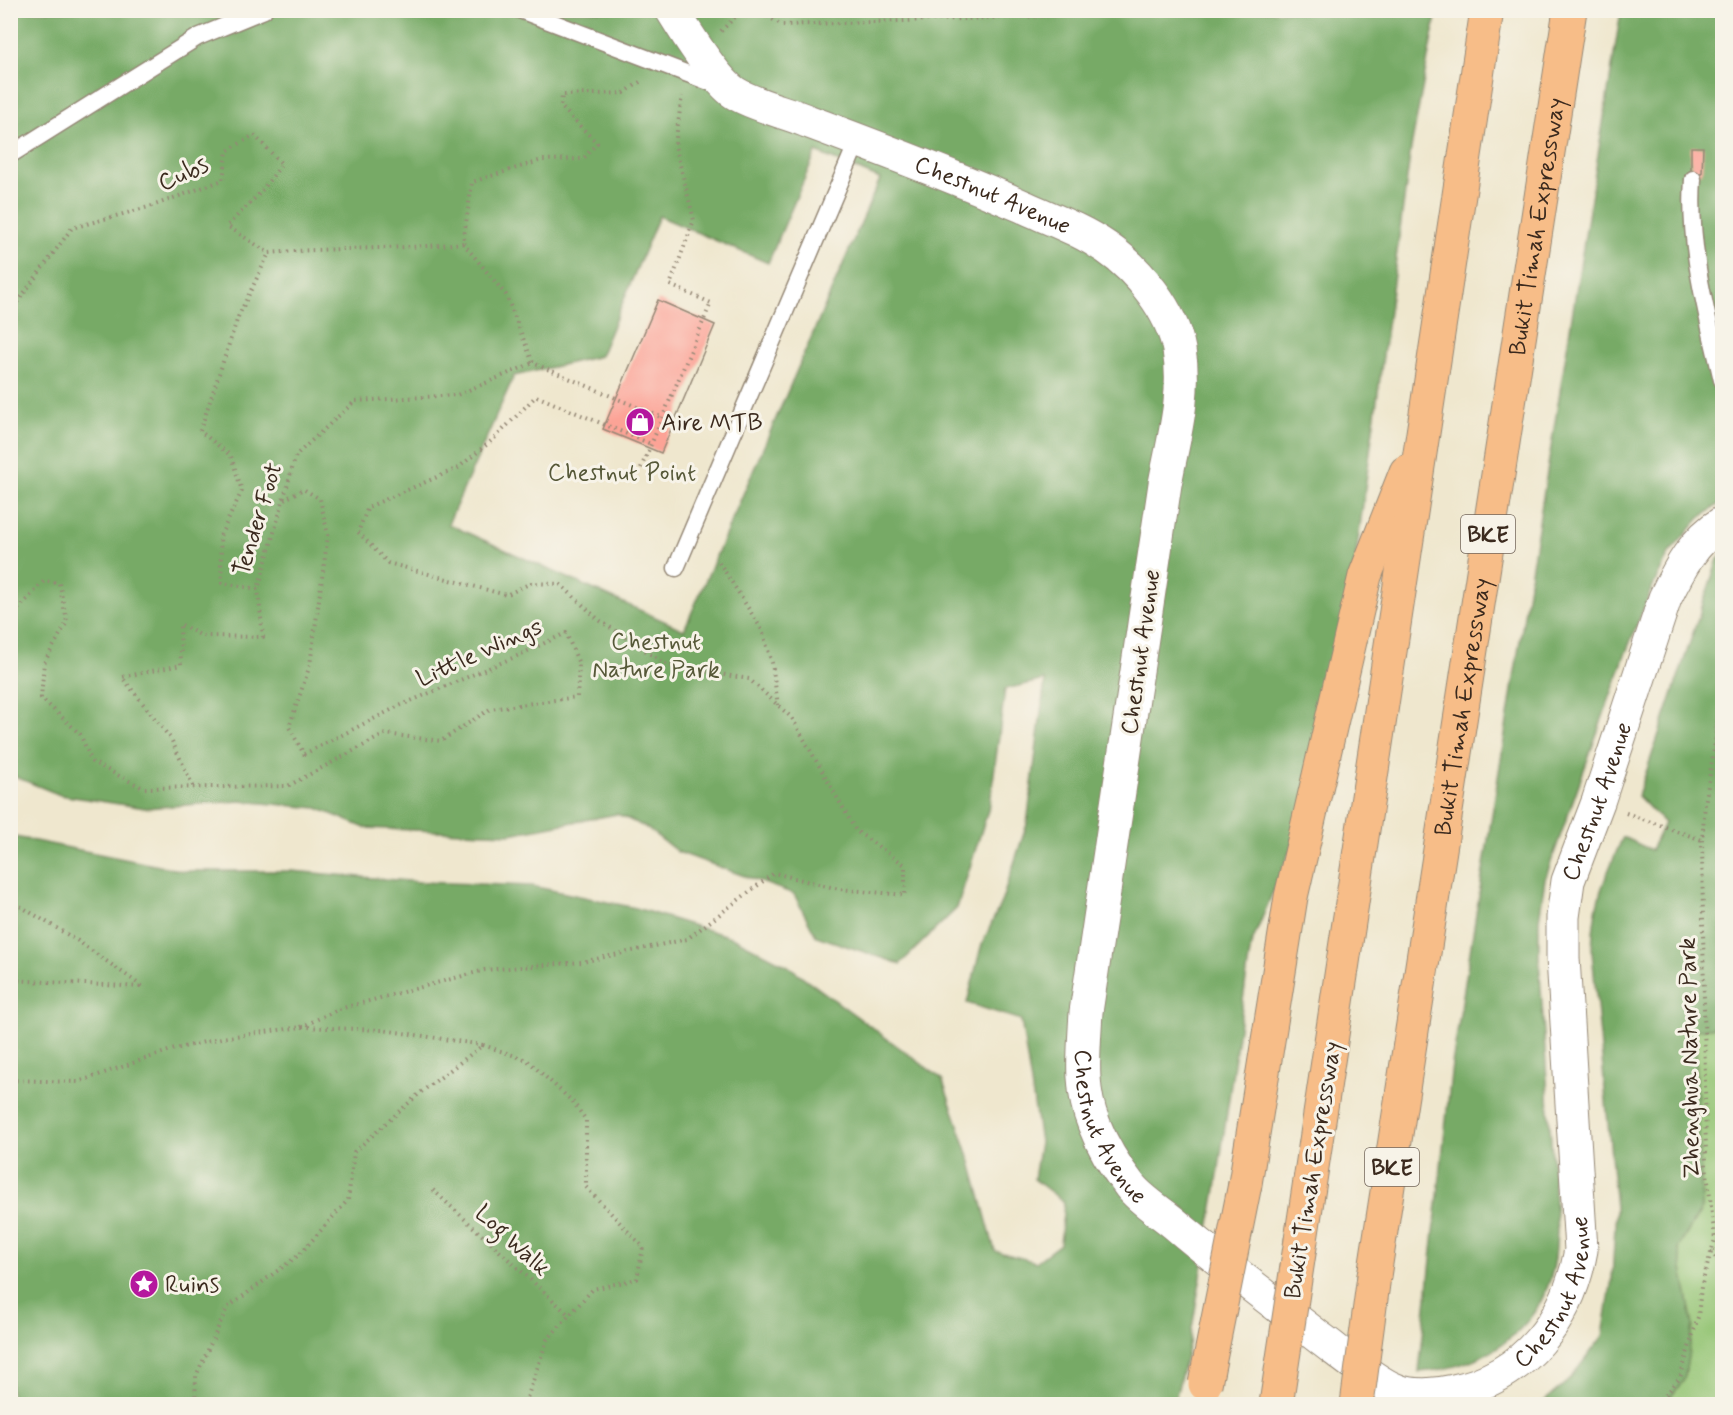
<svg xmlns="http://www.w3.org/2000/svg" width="1733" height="1415" font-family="Mynerve,sans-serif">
<rect width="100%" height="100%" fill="#f7f3e8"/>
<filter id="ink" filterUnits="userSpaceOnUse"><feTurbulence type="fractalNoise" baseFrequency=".0167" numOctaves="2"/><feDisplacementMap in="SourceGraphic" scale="12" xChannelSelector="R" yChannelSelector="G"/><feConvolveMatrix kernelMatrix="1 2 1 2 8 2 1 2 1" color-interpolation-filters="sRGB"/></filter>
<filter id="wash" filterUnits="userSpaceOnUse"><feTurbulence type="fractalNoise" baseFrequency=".008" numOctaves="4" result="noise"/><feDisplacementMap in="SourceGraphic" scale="24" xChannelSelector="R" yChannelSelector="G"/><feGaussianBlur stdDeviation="1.35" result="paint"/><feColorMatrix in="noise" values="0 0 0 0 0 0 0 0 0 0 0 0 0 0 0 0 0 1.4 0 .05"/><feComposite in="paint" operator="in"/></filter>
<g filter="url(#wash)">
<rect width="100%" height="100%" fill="#efe7ce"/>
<path fill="#94c575" stroke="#68784a" stroke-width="1.5" d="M 1722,1026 L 1722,1404 L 1665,1404 L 1684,1380 L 1693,1326 L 1678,1248 L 1702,1208 L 1695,1030 Z"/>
<path fill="#7a6" stroke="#596a42" stroke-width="1.5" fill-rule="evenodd" d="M 11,11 L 1437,11 L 1411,148 L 1329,756 L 1251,945 L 1216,1189 L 1190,1340 L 1174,1404 L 11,1404 L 10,836 L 184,871 L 291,871 L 420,882 L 532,886 L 636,908 L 734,938 L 788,966 L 942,1079 L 971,1162 L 995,1251 L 1036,1262 L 1060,1244 L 1064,1202 L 1034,1179 L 1040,1142 L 1021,1020 L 967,1003 L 981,947 L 1002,900 L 1027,824 L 1045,680 L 1005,689 L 990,804 L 957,908 L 900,964 L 816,936 L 794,894 L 678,852 L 645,827 L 617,814 L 510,834 L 365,828 L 317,808 L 240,801 L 145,808 L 60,795 L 11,775 ZM 816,152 L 880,179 L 684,630 L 448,524 L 514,376 L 600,356 L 659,216 L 768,263 Z
M 1621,11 L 1722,11 L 1722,502 L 1700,518 L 1670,552 L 1651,590 L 1625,655 L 1545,879 L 1539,920 L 1539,958 L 1557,1232 C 1556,1244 1556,1257 1553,1269 C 1538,1333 1481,1368 1419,1372 L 1452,1064 Z
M 1722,556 L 1722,1026 L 1695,1030 L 1702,1208 L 1678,1248 L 1693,1326 L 1684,1380 L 1665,1404 L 1541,1404 L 1569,1380 L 1603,1336 L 1612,1279 L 1616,1208 L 1592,952 C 1593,903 1603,881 1623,837 L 1651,850 L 1664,823 L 1638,796 L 1718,559 Z"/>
<g id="blocks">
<path fill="#fca396" d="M 1691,147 L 1703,147 L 1702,173 L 1691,172 Z
M 658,300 L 715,325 L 661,453 L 603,429 Z"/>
</g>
</g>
<g filter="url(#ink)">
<use href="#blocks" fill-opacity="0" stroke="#958876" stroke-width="1.5"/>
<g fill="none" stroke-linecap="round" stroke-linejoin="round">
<g stroke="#958876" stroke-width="19">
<path id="service" d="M 520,10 L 717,85
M 10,155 L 198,37 L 264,10
M 1693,179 C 1688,248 1707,314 1722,380
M 676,568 L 858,140"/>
</g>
<g stroke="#958876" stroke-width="35">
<g id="minor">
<path id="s1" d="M 672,10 C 685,31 716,81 735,93 C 754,105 786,112 807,121 C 879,148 951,175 1022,206 C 1051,219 1081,230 1107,248 C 1139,270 1172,311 1179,350 C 1187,394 1173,440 1165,484 L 1086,1012 C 1084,1050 1079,1088 1094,1124 C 1102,1145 1116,1168 1130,1186 C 1142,1201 1161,1212 1175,1224 C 1222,1264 1272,1301 1321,1339 C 1339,1352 1376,1383 1396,1390 C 1412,1397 1437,1395 1454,1391 C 1525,1377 1569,1319 1581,1250 L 1563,958 L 1563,917 L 1568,881 L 1598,802 L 1665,598 C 1679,569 1694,540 1722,523"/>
</g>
</g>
<g stroke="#958876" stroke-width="35">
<g id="motorway">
<path d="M 1245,1184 L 1291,897 L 1365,576 L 1406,472"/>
<path d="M 1301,1240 L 1487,10"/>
<path id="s2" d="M 1374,1276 L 1570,10"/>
</g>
</g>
<path stroke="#958876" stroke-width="4" stroke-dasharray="1.5 4.5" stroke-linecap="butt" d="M 757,10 L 782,25 L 1050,16 L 1092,10
M 721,31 L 742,10
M 640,82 L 624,93 L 562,95 L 561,107 L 597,143 L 583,159 L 542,160 L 472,182 L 463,243 L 506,295 L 533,363 L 663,418
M 463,243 C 399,250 334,247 269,253 L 238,317 L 200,431 L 231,456 L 242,491 L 220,536 L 222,583 L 258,589 L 296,455 L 355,401 L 457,395 L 533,363
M 10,312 L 72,228 L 152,206 L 223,180 L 227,151 L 254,135 L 282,164 L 259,194 L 227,226 L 269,253
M 641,468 L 711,303 L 670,285 L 694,220 L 675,145 L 682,96
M 719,562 L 762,630 L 772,663 L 778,705
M 10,618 L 44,581 L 59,583 L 67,622 L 44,663 L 41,698 L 80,734 L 92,762 L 143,788 L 288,786 L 385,734 L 441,741 L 490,709 L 577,697 L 579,664 L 566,633 L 517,656 L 399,706 L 304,754 L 289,727 L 310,665 L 328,535 L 320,499 L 303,489 L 284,500
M 193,786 L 171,739 L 122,677 L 181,665 L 180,624 L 202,636 L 263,637 L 258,589
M 1626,813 L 1702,840
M 10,900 L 78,941 L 143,987 L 10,980
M 301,1027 L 339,1009 L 485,970 L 582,962 L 687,939 L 774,873 L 839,889 L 905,895 L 905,865 L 856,831 L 792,718 L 749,679 L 667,665 L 599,620 L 560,584 L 531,583 L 506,595 L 388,563 L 358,532 L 368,507 L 458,468 L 496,437 L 536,396 L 651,444
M 483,1045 L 527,1060 L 573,1102 L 586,1120 L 586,1187 L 643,1247 L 637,1279 L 593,1289 L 547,1340 L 525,1404
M 10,1080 L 78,1082 L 171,1050 L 221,1038 L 301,1027 L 383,1030 L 483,1045 L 420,1093 L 354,1152 L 348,1200 L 299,1255 L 227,1308 L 196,1376 L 195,1404
M 433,1190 L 569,1315
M 1712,1251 L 1722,1269
M 1658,1404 L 1680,1378 L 1698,1317 L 1701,1287 L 1715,1239 L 1706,1165 L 1702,840 L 1705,804 L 1722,700"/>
<use href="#service" stroke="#fff" stroke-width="16"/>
<use href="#minor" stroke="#fff" stroke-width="33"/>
<use href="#motorway" stroke="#f7bd88" stroke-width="33"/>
<g stroke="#958876" stroke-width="35" stroke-linecap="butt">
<path id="motorway-bridge" d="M 1205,1384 L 1245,1184
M 1276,1404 L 1301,1240
M 1357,1404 L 1374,1276"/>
</g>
<use href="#motorway-bridge" stroke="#f7bd88" stroke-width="33"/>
</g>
</g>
<defs>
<g id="shop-disc" transform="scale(1.5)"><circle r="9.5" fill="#b5179e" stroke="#f7f3e8"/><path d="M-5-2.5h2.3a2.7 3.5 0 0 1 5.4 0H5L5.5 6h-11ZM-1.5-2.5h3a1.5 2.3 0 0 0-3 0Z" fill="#fff"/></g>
<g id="sight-disc" transform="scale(1.5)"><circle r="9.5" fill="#b5179e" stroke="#f7f3e8"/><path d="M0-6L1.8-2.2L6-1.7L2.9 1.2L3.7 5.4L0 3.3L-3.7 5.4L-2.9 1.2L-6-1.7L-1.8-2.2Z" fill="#fff"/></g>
</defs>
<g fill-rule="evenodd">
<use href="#shop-disc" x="640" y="422"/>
<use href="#sight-disc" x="144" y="1284"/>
</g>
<g text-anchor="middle" stroke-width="6" stroke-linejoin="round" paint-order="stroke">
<g fill="#f7f3e8" stroke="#73665b" stroke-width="1.5">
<rect x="1461" y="515" width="54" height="38" rx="4.5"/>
<rect x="1365" y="1148" width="54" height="38" rx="4.5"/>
</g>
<g font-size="22" font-weight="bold" fill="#3b2a1e">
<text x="1488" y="542">BKE</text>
<text x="1392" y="1175">BKE</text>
</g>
<g font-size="24" fill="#3b2a1e" stroke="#f7f3e8">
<text transform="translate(183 173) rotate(-24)" y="8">Cubs</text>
<text dy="8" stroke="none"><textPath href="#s1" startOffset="382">Chestnut Avenue</textPath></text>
<text dy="8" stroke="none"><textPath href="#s2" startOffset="1062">Bukit Timah Expressway</textPath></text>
<text transform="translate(257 519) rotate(-73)" y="8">Tender Foot</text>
<text transform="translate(479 652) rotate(-24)" y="8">Little Wings</text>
<text transform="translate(1140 652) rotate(-82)" y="8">Chestnut Avenue</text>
<text dy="8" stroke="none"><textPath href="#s2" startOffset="576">Bukit Timah Expressway</textPath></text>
<text dy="8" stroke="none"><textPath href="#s1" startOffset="2542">Chestnut Avenue</textPath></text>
<text transform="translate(1689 1058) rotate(-91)" y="8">Zhenghua Nature Park</text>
<text dy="8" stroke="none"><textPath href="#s1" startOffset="1426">Chestnut Avenue</textPath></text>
<text transform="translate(1312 1170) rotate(-81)" y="8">Bukit Timah Expressway</text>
<text transform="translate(513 1240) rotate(43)" y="8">Log Walk</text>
<text dy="8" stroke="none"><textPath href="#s1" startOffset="2038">Chestnut Avenue</textPath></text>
</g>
<g font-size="24" fill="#3b2a1e" stroke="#f7f3e8" text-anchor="start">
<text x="661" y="430">Aire MTB</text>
<text x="165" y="1292">Ruins</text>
</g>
<g font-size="24" fill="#565838" stroke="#f7f3e8">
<text x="622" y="480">Chestnut Point</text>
<text x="656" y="649">Chestnut<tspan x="656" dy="28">Nature Park</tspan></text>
</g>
</g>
<rect width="1733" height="1415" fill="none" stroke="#f7f3e8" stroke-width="36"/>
</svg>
